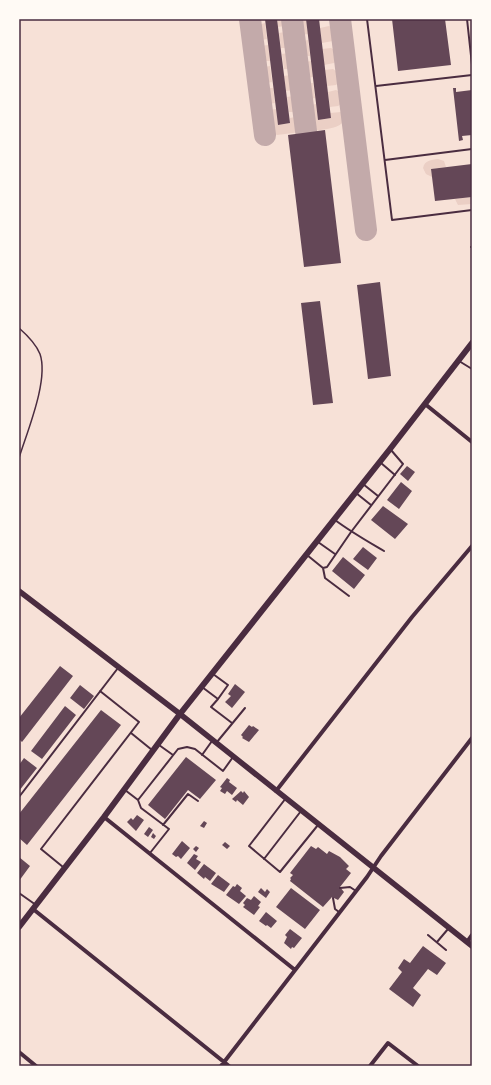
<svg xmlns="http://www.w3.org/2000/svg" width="491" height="1085" font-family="Lato,sans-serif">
<rect width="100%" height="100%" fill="#f7e1d7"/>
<path fill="#ebcfc5" d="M 277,19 L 287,19 L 287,22 L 284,26 L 278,27 Z
M 300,19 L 306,19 L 308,34 L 301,35 L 298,32 L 297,23 Z
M 265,23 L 267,39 L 261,40 L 257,37 L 256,28 L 258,25 Z
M 329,26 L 332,28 L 333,41 L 322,43 L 320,28 Z
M 285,32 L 289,35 L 290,43 L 287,48 L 281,48 L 279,33 Z
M 308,40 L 310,56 L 304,56 L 300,53 L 299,44 L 302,41 Z
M 268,45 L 270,61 L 264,61 L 260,58 L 259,50 L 260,46 Z
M 331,48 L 334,50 L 336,61 L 334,63 L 324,65 L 322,49 Z
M 288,53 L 291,56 L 292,65 L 289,69 L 284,69 L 282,54 Z
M 311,61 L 313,77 L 307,78 L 303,74 L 302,66 L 305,62 Z
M 270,66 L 272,82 L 267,83 L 263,80 L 261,70 L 264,67 Z
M 333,69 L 337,72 L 338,83 L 336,85 L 327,86 L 325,70 Z
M 290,75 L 294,78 L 295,86 L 292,90 L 286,91 L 284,76 Z
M 308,83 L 313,83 L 315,98 L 310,99 L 306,96 L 305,87 Z
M 267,88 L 273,88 L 275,103 L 270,104 L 265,101 L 264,92 Z
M 336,90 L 340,92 L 341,104 L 338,106 L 330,107 L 328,92 Z
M 293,96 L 297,99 L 298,107 L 295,112 L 289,112 L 287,97 Z
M 316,104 L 318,120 L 331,118 L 330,113 L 341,112 C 354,129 319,130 310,131 L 307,108 L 310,105 Z
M 276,109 L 278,125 L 290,123 L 290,118 L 295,117 L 299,121 L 301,132 L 277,135 L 269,130 L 267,113 L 269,110 Z
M 438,159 L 444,161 L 446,167 L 431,169 L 432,177 L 426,174 L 423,168 C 425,160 431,160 438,159 Z
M 472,197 L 472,204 L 458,205 L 455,199 Z"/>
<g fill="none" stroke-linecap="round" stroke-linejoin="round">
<path stroke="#c3aaaa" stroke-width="22" d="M 250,19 L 265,135
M 292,19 L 306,131
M 340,19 L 366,230"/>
</g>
<path fill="#644757" d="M 265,19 L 277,19 L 290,123 L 278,125 Z
M 306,19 L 319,19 L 331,118 L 318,120 Z
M 392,19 L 445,19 L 451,65 L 398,71 Z
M 453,88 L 456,88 L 456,92 L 472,90 L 472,135 L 462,136 L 463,140 L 459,141 Z
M 325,130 L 341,263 L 304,267 L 288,135 Z
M 472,164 L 472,197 L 435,201 L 431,169 Z
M 380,282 L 391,376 L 368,379 L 357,285 Z
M 320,301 L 333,403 L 313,405 L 301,303 Z
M 407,466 L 415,472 L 408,481 L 400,474 Z
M 401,482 L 412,491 L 399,509 L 387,500 Z
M 383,506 L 408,524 L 395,539 L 371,520 Z
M 363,547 L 377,558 L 368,570 L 353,559 Z
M 343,557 L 365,575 L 354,589 L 332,571 Z
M 60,666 L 73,676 L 22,742 L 19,739 L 19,718 Z
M 235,684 L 245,692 L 232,708 L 225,702 L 231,696 L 228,694 Z
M 80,685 L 94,696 L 84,709 L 70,698 Z
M 65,706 L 76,715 L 42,759 L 31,751 Z
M 101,710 L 121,725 L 27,845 L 19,838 L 19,814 Z
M 249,725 L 252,727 L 253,726 L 259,730 L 249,742 L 242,738 L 243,737 L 241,735 Z
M 186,757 L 216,780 L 200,799 L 188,790 L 165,819 L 148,805 Z
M 24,758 L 37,768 L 19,791 L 19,765 Z
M 227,778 L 230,780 L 229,782 L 237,788 L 232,795 L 227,791 L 225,794 L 220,791 L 222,788 L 220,787 Z
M 241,791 L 243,793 L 244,791 L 249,797 L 243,805 L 237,800 L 236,802 L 232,799 Z
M 137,815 L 144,820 L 136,831 L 127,822 L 131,818 L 133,820 Z
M 204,821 L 207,823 L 204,828 L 200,826 Z
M 149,827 L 153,830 L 148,837 L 144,834 Z
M 153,833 L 156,836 L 154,839 L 151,837 Z
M 182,841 L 190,848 L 181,859 L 178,856 L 176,857 L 172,854 Z
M 225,842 L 230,846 L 227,849 L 222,845 Z
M 196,846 L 199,848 L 196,852 L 193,849 Z
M 311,846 L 316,849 L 318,847 L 327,854 L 329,851 L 340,857 L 349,866 L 346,869 L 351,873 L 340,887 L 344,892 L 338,900 L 332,897 L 323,907 L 290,881 L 291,879 L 290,878 L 293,875 L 290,873 Z
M 194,854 L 198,856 L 196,859 L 201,862 L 195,870 L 187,863 Z
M 19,857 L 30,866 L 19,881 Z
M 204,864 L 216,873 L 210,881 L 205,877 L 204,879 L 197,873 Z
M 218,875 L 230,884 L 224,892 L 211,884 Z
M 237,884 L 242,888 L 240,891 L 246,896 L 239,904 L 226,895 L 233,886 L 235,887 Z
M 261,888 L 265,892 L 267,889 L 270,892 L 266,898 L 258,892 Z
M 291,888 L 320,910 L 305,929 L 276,907 Z
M 254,896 L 261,902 L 258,906 L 260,907 L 254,915 L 243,907 L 245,905 L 243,903 L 247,898 L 251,900 Z
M 266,912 L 277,921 L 271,928 L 267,925 L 266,926 L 259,921 Z
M 290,929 L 302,938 L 294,948 L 292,947 L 291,949 L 284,943 L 287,937 L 285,935 Z
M 423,946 L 446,963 L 437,975 L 428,969 L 413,988 L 421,995 L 413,1007 L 389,989 L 402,972 L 398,968 L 404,959 L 410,963 Z"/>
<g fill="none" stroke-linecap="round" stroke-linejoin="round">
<path stroke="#4a2c40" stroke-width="1.5" d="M 19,328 C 27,335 36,344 40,354 C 49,380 27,432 19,458"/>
<path stroke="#4a2c40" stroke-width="2" d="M 367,19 L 392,220 L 472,210
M 467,19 L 472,65
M 376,86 L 472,75
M 385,160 L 472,149
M 471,247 L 472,247
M 459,361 L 472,369
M 381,463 L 395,475
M 363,484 L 378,496
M 356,493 L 371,505
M 335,520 C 351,532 367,541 384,551
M 318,542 L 335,554
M 307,555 L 323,568 L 327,567 L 351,532 L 403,464 L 391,450
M 323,568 L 325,578 L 349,596
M 202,687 L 218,699 L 228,685 L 213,674
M 218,699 L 211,707 L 232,723
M 131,733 L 152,750
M 217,742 L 245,708
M 159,745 L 173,755
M 202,755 L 212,741
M 125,790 L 138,800 L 141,808 L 169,829 L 150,853
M 19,797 L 118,668
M 286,798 L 249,846 L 280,872 L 318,825
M 138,800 L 178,749 L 187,747 L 195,749 L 223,771 L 233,757
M 163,825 L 188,794 L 198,801
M 264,859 L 301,811
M 63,867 L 41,849 L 139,722 L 100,691
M 340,888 L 350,887 L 356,891
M 19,893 L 36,905
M 333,898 L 335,909 L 339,912
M 428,935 L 446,950
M 437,942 L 448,929"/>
<path stroke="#4a2c40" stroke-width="4" d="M 425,404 L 472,442
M 276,791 L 412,617 L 472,546
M 104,817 L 295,970
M 33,909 L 229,1066
M 467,942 L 472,935
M 19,1052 L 36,1066
M 221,1066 L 367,877 L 381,856 L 472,738
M 370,1066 L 388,1043 L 418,1066"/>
<path stroke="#4a2c40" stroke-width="5.5" d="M 19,591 L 180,714 L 472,946"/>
<path stroke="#4a2c40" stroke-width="6" d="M 19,927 L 104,817 L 180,714 L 390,449 L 472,343"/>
</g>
<rect width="491" height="1085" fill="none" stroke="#fffaf5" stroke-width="40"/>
<rect x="20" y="20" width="451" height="1045" fill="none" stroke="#4a2c40" stroke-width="1.5"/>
</svg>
